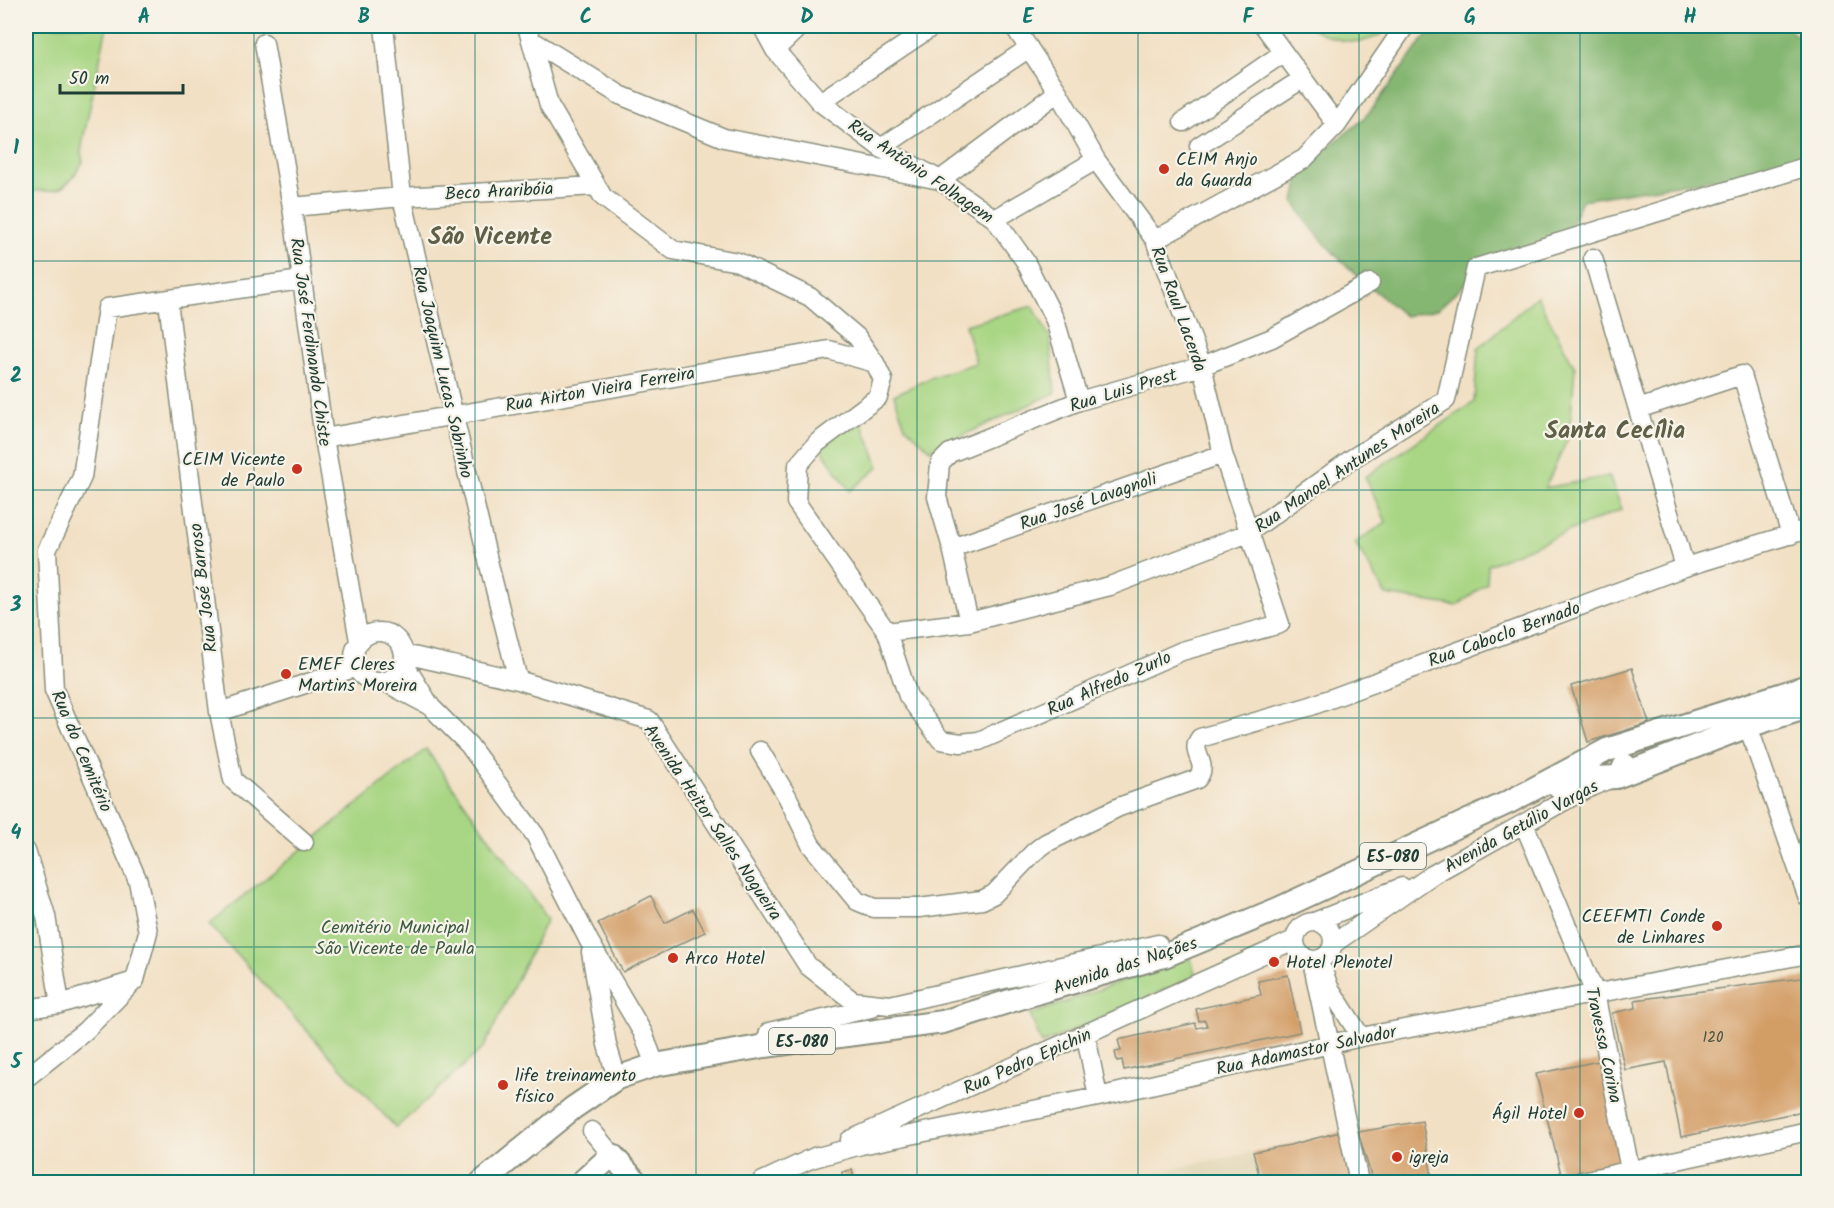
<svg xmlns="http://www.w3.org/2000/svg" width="1834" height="1208" font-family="Kalam,sans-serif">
<rect width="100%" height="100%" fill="#f7f3e8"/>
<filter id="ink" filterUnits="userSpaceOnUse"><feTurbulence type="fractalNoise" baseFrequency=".0167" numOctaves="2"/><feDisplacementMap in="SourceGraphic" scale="12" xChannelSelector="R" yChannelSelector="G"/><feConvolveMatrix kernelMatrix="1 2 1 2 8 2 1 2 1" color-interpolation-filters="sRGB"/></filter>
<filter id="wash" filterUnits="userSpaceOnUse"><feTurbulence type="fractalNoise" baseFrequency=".008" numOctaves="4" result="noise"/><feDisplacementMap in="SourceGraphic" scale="24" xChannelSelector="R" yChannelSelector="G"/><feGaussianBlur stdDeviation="1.35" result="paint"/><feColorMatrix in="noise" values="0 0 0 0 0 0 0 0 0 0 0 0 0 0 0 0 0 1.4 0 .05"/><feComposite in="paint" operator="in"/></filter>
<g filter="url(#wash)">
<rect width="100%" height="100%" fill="#f2e0c4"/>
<path fill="#e2d7b7" d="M 1253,1152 L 1261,1182 L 1117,1181 L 1184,1166 Z"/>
<path fill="#a9d684" stroke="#648a5c" stroke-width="1.5" d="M 26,26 L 107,26 L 83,140 L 81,153 L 83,162 C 75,174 67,190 50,191 C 41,191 35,189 26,193 Z
M 1309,26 L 1308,26 L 1390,26 C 1367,51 1334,42 1309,26 Z
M 1537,296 L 1575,368 L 1569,436 L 1545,488 L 1609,476 L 1622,509 L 1488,565 L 1487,583 L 1457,606 L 1386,595 L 1355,543 L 1386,522 L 1365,477 L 1474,402 L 1478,349 Z
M 1033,306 L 1050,338 L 1055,393 L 931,450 L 905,426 L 894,395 L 932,377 L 976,363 L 965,325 Z
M 860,417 L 879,467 L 850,491 L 820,447 Z
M 426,749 L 547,919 L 484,1047 L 396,1128 L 209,924 Z
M 26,894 L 38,931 L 26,930 Z
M 1190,956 L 1196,976 L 1042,1044 L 1030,1015 Z"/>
<path fill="#86b772" stroke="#527a53" stroke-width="1.5" d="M 1433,26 L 1786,26 L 1793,33 L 1808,41 L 1808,164 L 1582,200 L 1567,235 L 1485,265 L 1438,309 L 1405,316 C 1366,284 1319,246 1294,202 L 1299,177 L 1318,155 L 1360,122 L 1372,109 Z"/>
<g id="blocks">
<path fill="#d39d66" d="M 1632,668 L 1649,723 L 1588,742 L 1571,686 Z
M 651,896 L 665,923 L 693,909 L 705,932 L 623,972 L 598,923 Z
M 1288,975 L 1300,1032 L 1124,1070 L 1122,1060 L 1117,1061 L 1115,1052 L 1121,1051 L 1118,1040 L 1195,1023 L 1197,1028 L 1207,1026 L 1205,1020 L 1199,1021 L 1196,1009 L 1261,995 L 1258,981 Z
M 1808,977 L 1808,1110 L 1681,1137 L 1666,1062 L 1625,1070 L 1612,1013 L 1636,1008 L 1635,1000 Z
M 1608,1059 L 1630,1170 L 1563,1182 L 1536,1074 Z
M 1422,1121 L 1433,1182 L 1373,1182 L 1358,1132 Z
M 1347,1130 L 1359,1182 L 1261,1182 L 1253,1152 L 1290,1145 Z
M 852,1170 L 855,1182 L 820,1182 L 842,1177 L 842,1172 Z"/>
</g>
</g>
<g filter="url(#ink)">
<use href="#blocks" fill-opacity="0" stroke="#888e7c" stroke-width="1.5"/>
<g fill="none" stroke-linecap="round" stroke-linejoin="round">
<g stroke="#888e7c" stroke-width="21">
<path id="minor" d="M 384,26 L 402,197 L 491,573 L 518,680
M 527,26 L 549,105 L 603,197 L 673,250 L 738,262 L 810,297 L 857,337 L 875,363 L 883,380 L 878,397 L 817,443 L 798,465 L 796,502 L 887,632 L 908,696 L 941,740 L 961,743 L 979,741 L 1182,651 L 1280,624 L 1223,454 L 1202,366 L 1155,240 L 1096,160 L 1058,92 L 1014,26
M 762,26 L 775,50 L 820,102 L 881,148 L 940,180 L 995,219 L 1025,261 L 1055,320 L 1079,401
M 1264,26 L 1337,125
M 531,40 L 620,95 L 724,138 L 940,180 L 1058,92
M 264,43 L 292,207 L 324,438 L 359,641
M 775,50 L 800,26
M 820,102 L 933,26
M 1183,122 L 1283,53
M 1199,146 L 1302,79
M 881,148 L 1029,48
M 292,207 L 402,197 L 596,186
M 995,219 L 1096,160
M 1155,240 L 1304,159 L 1337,125 L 1405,26
M 1593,258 L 1685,567
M 168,301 L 219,712 L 233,780 L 304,842
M 1638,409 L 1742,375 L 1791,535
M 324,438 L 829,350 L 875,363
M 952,548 L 1223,454
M 969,622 L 952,548 L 937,497 L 940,463 L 950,453 L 1079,401 L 1202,366 L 1272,338 L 1370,283
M 887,632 L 969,622 L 1110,586 L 1248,533 L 1350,460 L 1446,400 L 1476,268 L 1808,166
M354 657a25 25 0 1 1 50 0a25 25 0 1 1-50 0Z
M 404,654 L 518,680 L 649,720 L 808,966 L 853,1001 L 890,1005 L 1158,944
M 403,662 L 431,707 L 469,745 L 535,835 L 589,941 L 643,1033 L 655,1065
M 383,681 L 430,706
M 219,712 L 357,667
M 1748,726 L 1808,898
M 760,751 L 787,796 L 811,845 L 857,901 L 874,908 L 919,908 L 982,900 L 994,894 L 1034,852 L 1046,843 L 1119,807 L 1197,779 C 1211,763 1188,753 1200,738 L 1311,706 L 1685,567 L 1808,529
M 1524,824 L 1595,993 L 1630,1170
M 26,851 L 46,916 L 60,1004
M1295 941a19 19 0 1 1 38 0a19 19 0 1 1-38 0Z
M 1314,922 L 1402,887
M 1333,944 L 1432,875 L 1582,791 L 1607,780
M 591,952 L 607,1045 L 617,1078
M 1312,961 L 1359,1182
M 1323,971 L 1329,987 L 1361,1037
M 26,1009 L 60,1004 L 134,981
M 1086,1036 L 1098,1097
M 765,1046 L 769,1032 L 871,1008
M 26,1078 L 85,1031 L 135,980 L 148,932 L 138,881 L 54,690 L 47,550 L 82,477 L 107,308 L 301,280
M 592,1131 L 612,1155
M 850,1140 L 1294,940
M 807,1160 L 861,1145 L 1098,1097 L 1361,1037 L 1808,954
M 761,1182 L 817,1156
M 1578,1182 L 1808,1131"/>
</g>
<g stroke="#888e7c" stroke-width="26">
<path id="major" d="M 1616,777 L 1748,726 L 1808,707
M 1558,786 L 1577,779 L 1616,777 L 1621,774 L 1625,765
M 482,1182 L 573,1108 L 617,1078 L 655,1065 L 765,1046 L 943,1022 L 1039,992 L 1164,956 L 1278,909 L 1509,802 L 1607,750 L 1808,686
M 582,1182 L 612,1155 L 636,1182"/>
</g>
<use href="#minor" stroke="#fff" stroke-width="18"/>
<use href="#major" stroke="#fff" stroke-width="22"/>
</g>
</g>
<path fill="none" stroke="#0f766e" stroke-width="1.5" stroke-opacity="0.55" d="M 254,26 L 254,1182M 475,26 L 475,1182M 696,26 L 696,1182M 917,26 L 917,1182M 1138,26 L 1138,1182M 1359,26 L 1359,1182M 1580,26 L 1580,1182M 26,261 L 1808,261M 26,490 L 1808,490M 26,718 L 1808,718M 26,947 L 1808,947"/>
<g fill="#c8321e" stroke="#f7f3e8" stroke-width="2">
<circle cx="1164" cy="169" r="6"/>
<circle cx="297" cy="469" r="6"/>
<circle cx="286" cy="674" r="6"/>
<circle cx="1717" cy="926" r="6"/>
<circle cx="673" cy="958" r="6"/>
<circle cx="1274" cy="962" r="6"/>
<circle cx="503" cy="1085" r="6"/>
<circle cx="1579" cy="1113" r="6"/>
<circle cx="1397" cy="1157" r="6"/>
</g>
<g text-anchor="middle" stroke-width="4.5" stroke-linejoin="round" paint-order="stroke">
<g font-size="15" fill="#4c5540">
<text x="1713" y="1042">120</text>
</g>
<g fill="#f7f3e8" stroke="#60746a" stroke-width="1.5">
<rect x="1360" y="843" width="66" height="26" rx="4.5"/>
<rect x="769" y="1028" width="66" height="26" rx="4.5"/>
</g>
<g font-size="16" font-weight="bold" fill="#1f3d34">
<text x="1393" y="862">ES-080</text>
<text x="802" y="1047">ES-080</text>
</g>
<g font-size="18" fill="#1f3d34" stroke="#f7f3e8" text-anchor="start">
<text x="1176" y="165">CEIM Anjo<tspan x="1176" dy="21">da Guarda</tspan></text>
<text x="285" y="465" text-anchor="end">CEIM Vicente<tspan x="285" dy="21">de Paulo</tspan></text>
<text x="298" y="670">EMEF Cleres<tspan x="298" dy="21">Martins Moreira</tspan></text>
<text x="1705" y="922" text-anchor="end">CEEFMTI Conde<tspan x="1705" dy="21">de Linhares</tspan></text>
<text x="685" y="964">Arco Hotel</text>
<text x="1286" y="968">Hotel Plenotel</text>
<text x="515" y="1081">life treinamento<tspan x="515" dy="21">físico</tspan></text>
<text x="1567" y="1119" text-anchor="end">Ágil Hotel</text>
<text x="1409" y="1163">igreja</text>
</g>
<g font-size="18" fill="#1f3d34" stroke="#f7f3e8">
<text transform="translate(921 171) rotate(34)" y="6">Rua Antônio Folhagem</text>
<text transform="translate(499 191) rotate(-3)" y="6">Beco Araribóia</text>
<text transform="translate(1179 309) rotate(70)" y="6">Rua Raul Lacerda</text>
<text transform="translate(311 342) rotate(82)" y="6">Rua José Ferdinando Chiste</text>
<text transform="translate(443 372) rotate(77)" y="6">Rua Joaquim Lucas Sobrinho</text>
<text transform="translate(600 389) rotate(-10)" y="6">Rua Airton Vieira Ferreira</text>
<text transform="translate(1123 390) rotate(-17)" y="6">Rua Luis Prest</text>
<text transform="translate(1347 467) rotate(-34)" y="6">Rua Manoel Antunes Moreira</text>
<text transform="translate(1088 501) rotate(-19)" y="6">Rua José Lavagnoli</text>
<text transform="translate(203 588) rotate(-97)" y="6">Rua José Barroso</text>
<text transform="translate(1504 634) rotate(-20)" y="6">Rua Caboclo Bernado</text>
<text transform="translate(1109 683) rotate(-24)" y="6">Rua Alfredo Zurlo</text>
<text transform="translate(82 751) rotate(67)" y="6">Rua do Cemitério</text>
<text transform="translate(713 822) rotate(56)" y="6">Avenida Heitor Salles Nogueira</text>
<text transform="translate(1521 826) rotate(-29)" y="6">Avenida Getúlio Vargas</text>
<text transform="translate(1125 965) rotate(-18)" y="6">Avenida das Nações</text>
<text transform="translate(1604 1045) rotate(78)" y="6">Travessa Corina</text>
<text transform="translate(1306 1050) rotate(-12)" y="6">Rua Adamastor Salvador</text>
<text transform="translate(1027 1061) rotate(-24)" y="6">Rua Pedro Epichin</text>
</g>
<g font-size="18" fill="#3b5c44" stroke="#f7f3e8">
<text x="395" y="933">Cemitério Municipal<tspan x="395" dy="21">São Vicente de Paula</tspan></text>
</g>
<g font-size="24" font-weight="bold" fill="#5e5f46" stroke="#f7f3e8">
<text x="490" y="244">São Vicente</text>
<text x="1615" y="438">Santa Cecília</text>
</g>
</g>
<rect width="1834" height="1208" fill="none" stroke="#f7f3e8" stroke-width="66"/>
<path d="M60 84v9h123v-9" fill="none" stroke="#1f3d34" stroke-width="3"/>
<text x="69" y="84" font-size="18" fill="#1f3d34" stroke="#f7f3e8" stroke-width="4.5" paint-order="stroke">50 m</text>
<rect x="33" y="33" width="1768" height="1142" fill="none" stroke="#0f766e" stroke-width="2"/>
<g font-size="20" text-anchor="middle" font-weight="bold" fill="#0f766e">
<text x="144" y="23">A</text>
<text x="364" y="23">B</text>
<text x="586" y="23">C</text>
<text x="807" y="23">D</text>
<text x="1028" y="23">E</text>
<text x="1248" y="23">F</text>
<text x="1470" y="23">G</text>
<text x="1690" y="23">H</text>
<text x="16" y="154">1</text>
<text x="16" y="382">2</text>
<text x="16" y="611">3</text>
<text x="16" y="839">4</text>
<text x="16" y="1068">5</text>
</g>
</svg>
